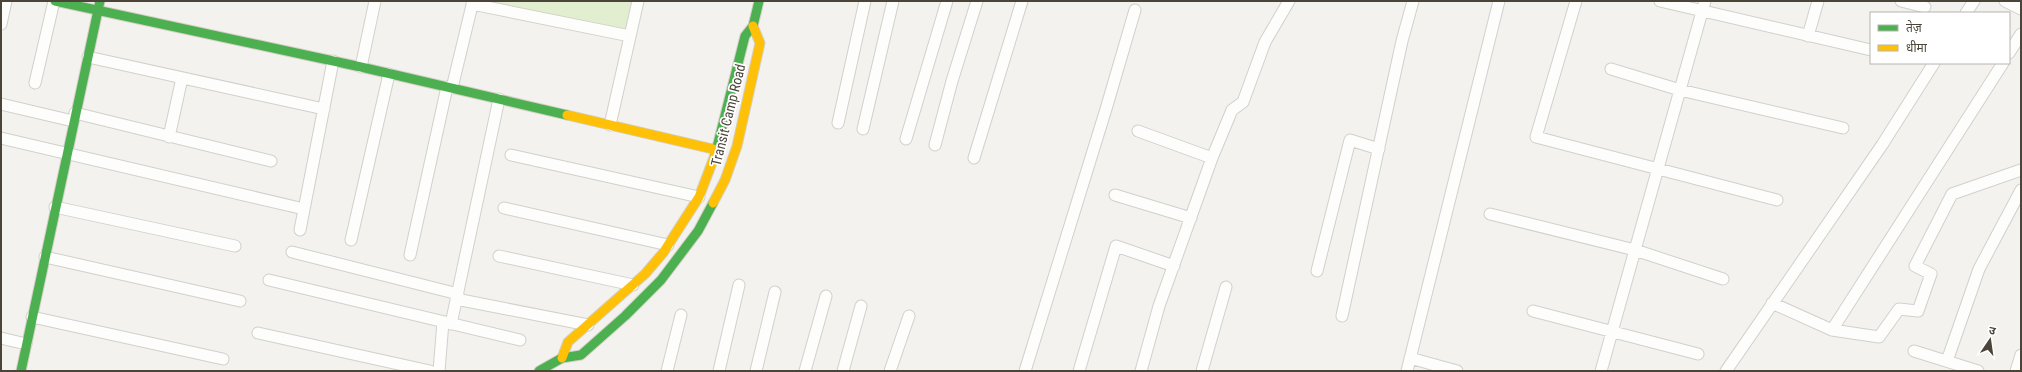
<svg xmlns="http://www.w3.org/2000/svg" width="2022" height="372" font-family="'Roboto Condensed','Noto Sans Devanagari',sans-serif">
<rect width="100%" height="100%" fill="#f4f2ee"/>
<path fill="#e1eecf" d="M 484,1 L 632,1 L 625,31 Z"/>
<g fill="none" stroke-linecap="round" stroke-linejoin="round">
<g stroke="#d2d0cb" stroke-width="13">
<path id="street" d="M 1576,1 L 1536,137 L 1777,200
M 1660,1 L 1871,50
M 1901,1 L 1925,7
M 2005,1 L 2021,9
M 472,4 L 630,36
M 1966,13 L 1974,1
M 1,24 L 6,1
M 1808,36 L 1818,1
M 2009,53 L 2021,34
M 88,57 L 324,109
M 361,67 L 375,1
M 1611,69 L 1680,90 L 1843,128
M 35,83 L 54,1
M 452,88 L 473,1
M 1,104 L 73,121
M 75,113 L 271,161
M 838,123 L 865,1
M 610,125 L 638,1
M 863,129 L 893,1
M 1138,131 L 1212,158
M 169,137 L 182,78
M 1,138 L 304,209
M 906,139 L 947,1
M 935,145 L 952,81 L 977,1
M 511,155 L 699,197
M 974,158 L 1022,1
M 1115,195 L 1191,218
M 55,207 L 235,246
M 504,208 L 668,245
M 1490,214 L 1635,250 L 1723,279
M 300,230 L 333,61
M 351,240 L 389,74
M 292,252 L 458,294
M 410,255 L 447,87
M 499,256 L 633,285
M 45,257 L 240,301
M 1317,271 L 1350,140 L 1379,149
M 269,280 L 520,340
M 456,299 L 588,325
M 1772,303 L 1832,330 L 1879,337 L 1899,309 L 1918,311 L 1931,274 L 1915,266 L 1952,194 L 2021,170
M 1533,311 L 1698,354
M 1342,316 L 1402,41 L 1413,1
M 32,317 L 223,359
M 451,324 L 499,99
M 1832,330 L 2003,63
M 258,333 L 430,371
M 1,338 L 26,344
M 1914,351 L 1978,371
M 1410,358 L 1457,371
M 1947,361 L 1979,269 L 2021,190
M 439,371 L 443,322
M 667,371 L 681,315
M 719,371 L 739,285
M 756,371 L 775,292
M 805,371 L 826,296
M 843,371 L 861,306
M 890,371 L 909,316
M 1025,371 L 1106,109 L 1135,10
M 1079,371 L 1116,246 L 1174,266
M 1141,371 L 1159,306 L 1212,158 L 1232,110 L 1243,102 L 1265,42 L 1289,1
M 1202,371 L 1226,287
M 1407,371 L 1499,1
M 1601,371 L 1705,1
M 1726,371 L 1882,145 L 1934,63
M 2016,371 L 2021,355"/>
</g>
<g stroke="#d3cfc5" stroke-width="11">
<path id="fast" d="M 55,1 L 361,67 L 567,115
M 715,155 L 745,36 L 753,26 L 759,1
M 21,371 L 100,1
M 539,371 L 562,358 L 581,355 L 625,316 L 661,280 L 698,231 L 713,203"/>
</g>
<g stroke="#d3cfc5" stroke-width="11">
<path id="slow" d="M 567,115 L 717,150
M 713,203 L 725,180 L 737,146 L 760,43 L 753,26
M 562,358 L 568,342 L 645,274 L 663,253 L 699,197 L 715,155"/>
</g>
<use href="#street" stroke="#fdfdfc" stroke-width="11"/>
<use href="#fast" stroke="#4caf50" stroke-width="9"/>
<use href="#slow" stroke="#ffc107" stroke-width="9"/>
</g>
<g text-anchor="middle" stroke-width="3.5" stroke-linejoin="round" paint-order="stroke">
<g font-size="14" fill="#4b4439" stroke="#fff">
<text transform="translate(728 115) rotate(-76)" y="5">Transit Camp Road</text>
</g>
</g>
<rect width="2022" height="372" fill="none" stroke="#4b4439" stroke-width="4"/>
<rect x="1870" y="12" width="140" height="52" fill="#ffffff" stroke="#b7b4b0"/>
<rect x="1878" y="25" width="20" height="6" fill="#4caf50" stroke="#b7b4b0"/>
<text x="1906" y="32" font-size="12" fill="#4b4439">तेज़</text>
<rect x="1878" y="45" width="20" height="6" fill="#ffc107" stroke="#b7b4b0"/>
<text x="1906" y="52" font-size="12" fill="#4b4439">धीमा</text>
<g transform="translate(1990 340) rotate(13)" stroke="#ffffff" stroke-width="3" paint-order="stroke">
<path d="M0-3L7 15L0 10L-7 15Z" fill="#4b4439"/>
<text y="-6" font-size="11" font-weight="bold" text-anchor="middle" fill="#4b4439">उ</text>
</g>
</svg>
